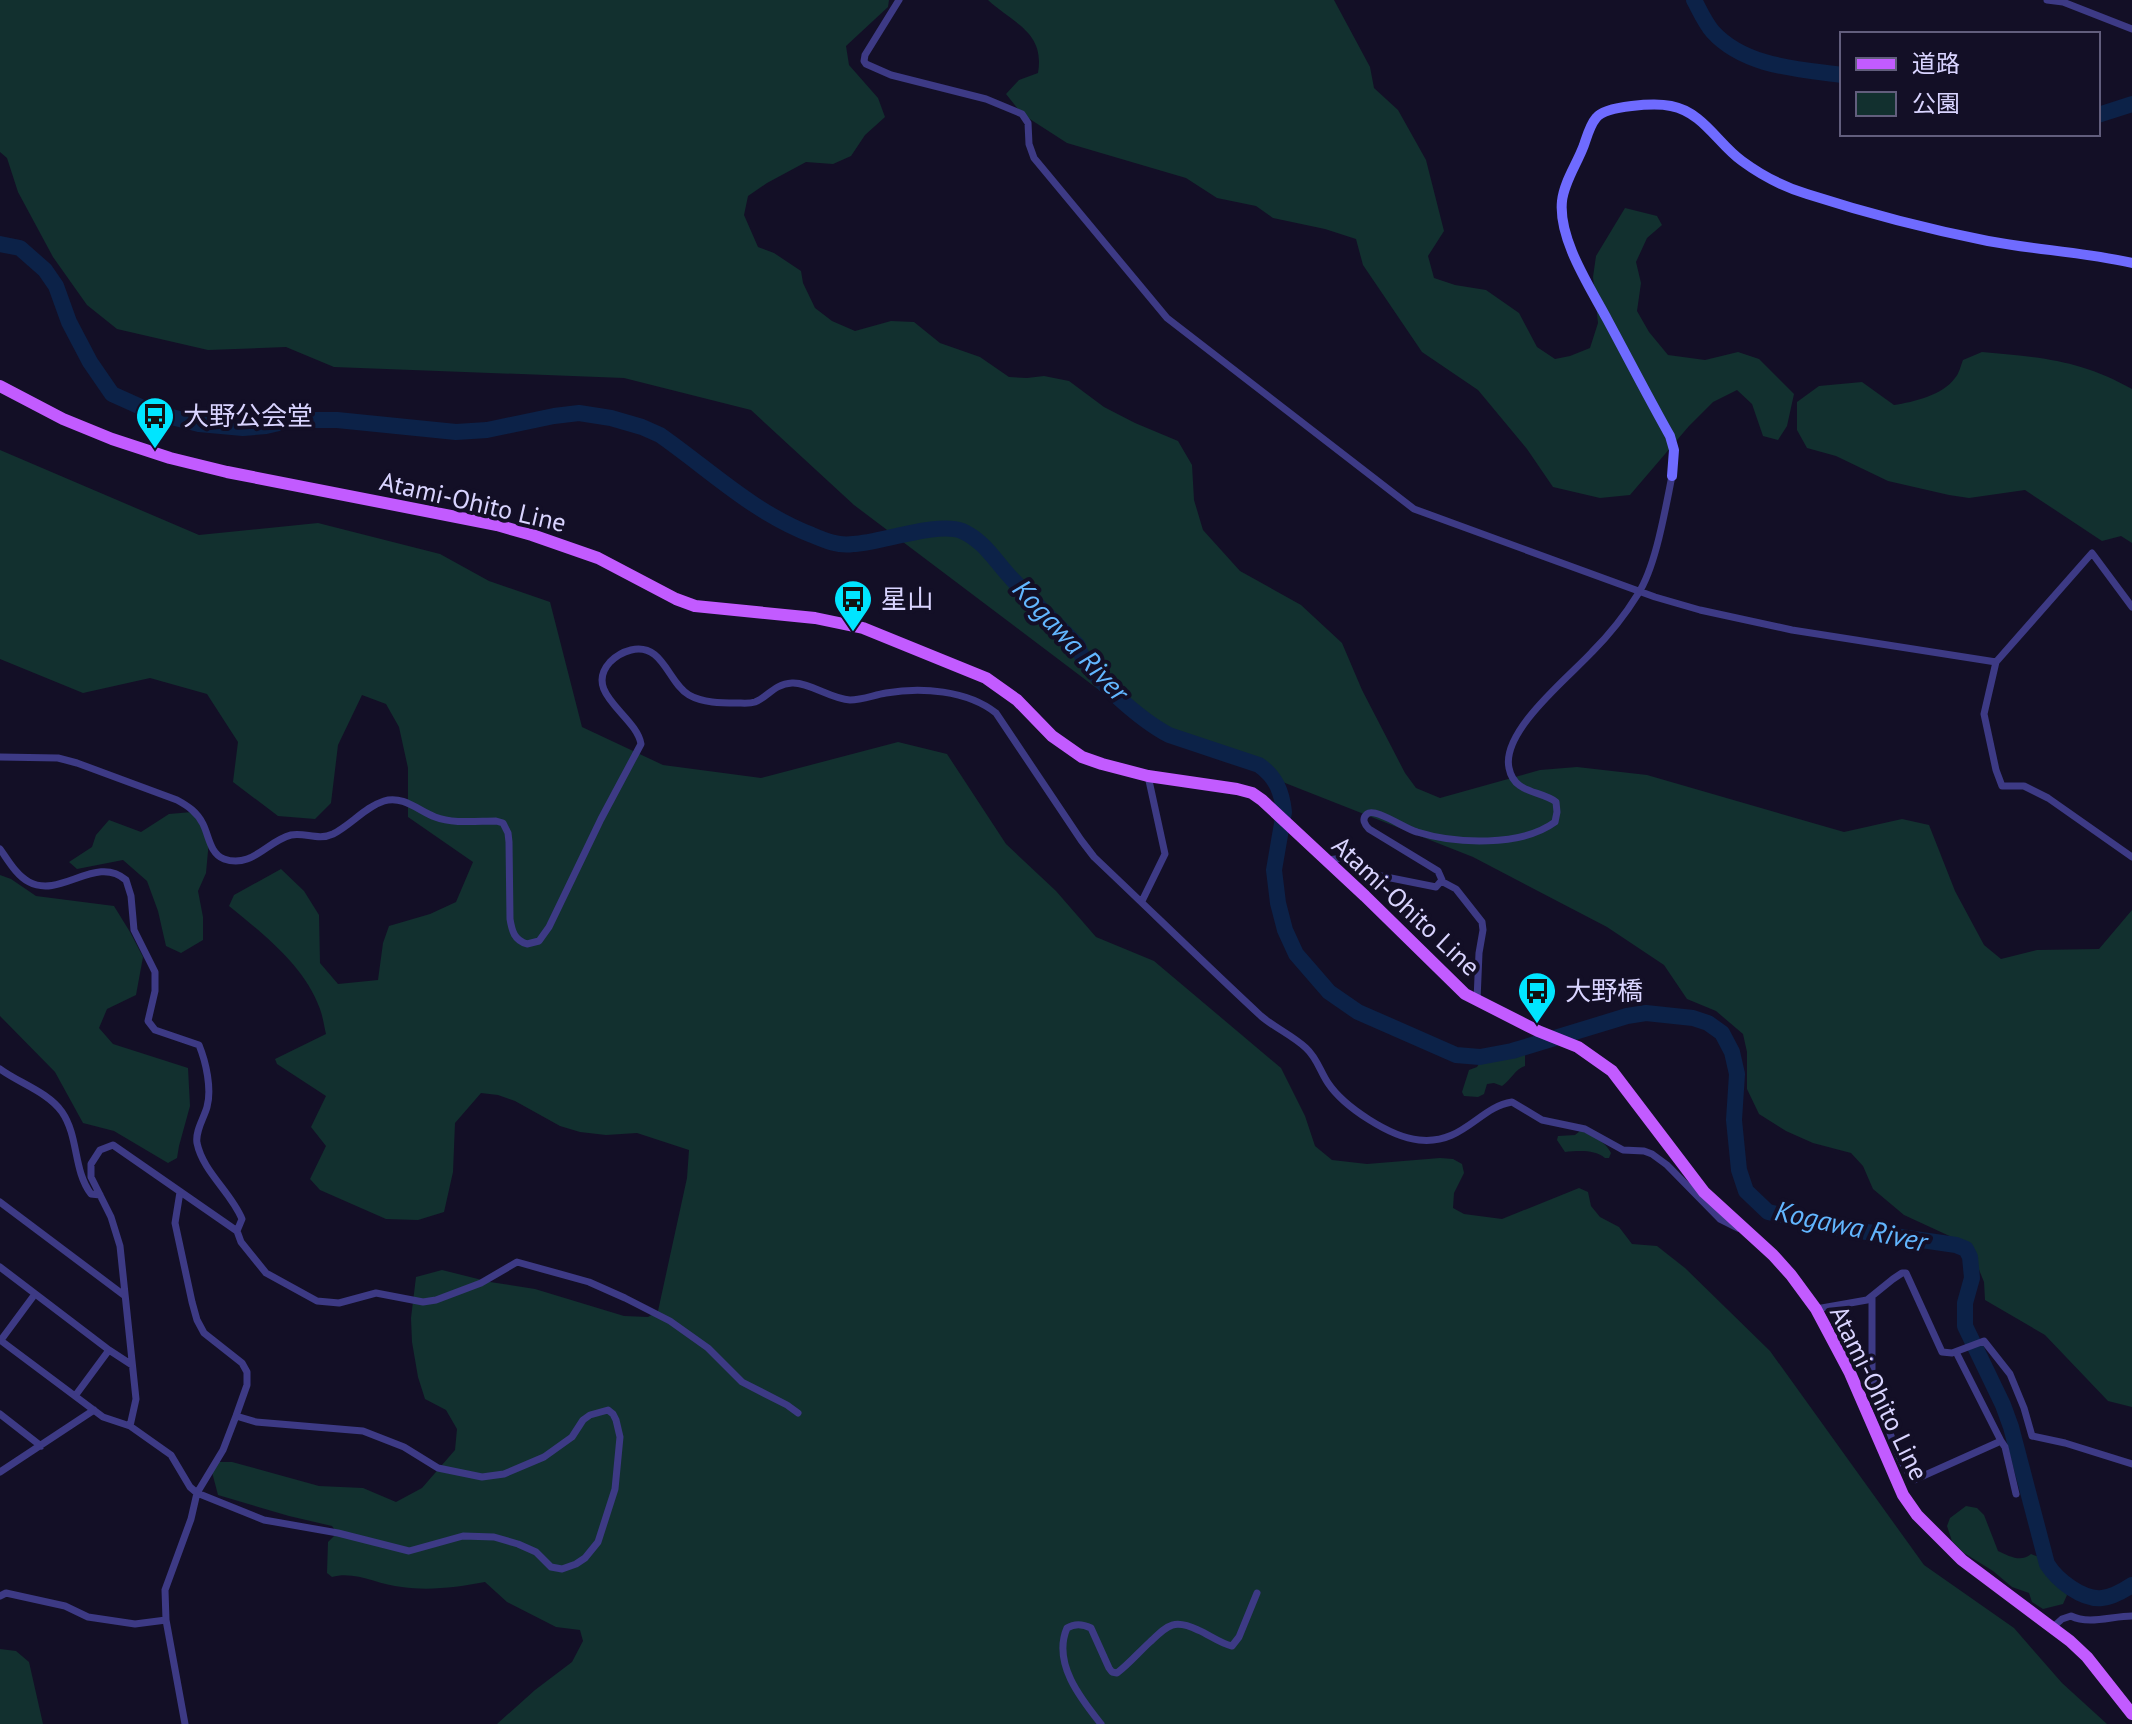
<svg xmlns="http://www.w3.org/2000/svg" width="2132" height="1724" font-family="'PT Sans','Noto Sans JP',sans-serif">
<rect width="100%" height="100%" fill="#130f26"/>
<path fill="#12302f" d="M 0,0 L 889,0 L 888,7 L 846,46 L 849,65 L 878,98 L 885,117 L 865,135 L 851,156 L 833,164 L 806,162 L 767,183 L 748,196 L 744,215 L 758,247 L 774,253 L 801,271 L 803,283 L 815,308 L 832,321 L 855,331 L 891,321 L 914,322 L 940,343 L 980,357 L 1009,377 L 1027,378 L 1044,376 L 1069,381 L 1104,407 L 1135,423 L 1178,441 L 1192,465 L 1194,500 L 1203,530 L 1240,571 L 1301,605 L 1342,643 L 1362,690 L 1405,773 L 1416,788 L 1440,798 L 1540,770 L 1577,767 L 1647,775 L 1844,832 L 1902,819 L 1929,825 L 1955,891 L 1984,945 L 2001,959 L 2037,950 L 2099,949 L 2132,910 L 2132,1407 L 2108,1401 L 2045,1335 L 1985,1300 L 1984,1282 L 1969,1245 L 1904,1215 L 1873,1189 L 1863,1166 L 1851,1153 L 1813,1143 L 1786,1131 L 1759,1114 L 1747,1089 L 1747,1052 L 1743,1034 L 1716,1011 L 1687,999 L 1664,965 L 1607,927 L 1473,857 L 1275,779 L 1175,736 L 1103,693 L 854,505 L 751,410 L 624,378 L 334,367 L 286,347 L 208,350 L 117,329 L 87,305 L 53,257 L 18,192 L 7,158 L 0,152 Z
M 988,0 L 1334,0 L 1370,67 L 1374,88 L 1398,110 L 1426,160 L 1444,231 L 1428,256 L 1434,278 L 1455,285 L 1486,290 L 1519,313 L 1537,347 L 1555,359 L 1570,356 L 1590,348 L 1598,323 L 1593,277 L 1596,256 L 1625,208 L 1657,216 L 1662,225 L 1647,238 L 1636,262 L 1641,283 L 1637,311 L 1649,332 L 1668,355 L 1705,360 L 1738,352 L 1759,359 L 1794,394 L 1787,426 L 1778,440 L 1763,436 L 1752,404 L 1737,390 L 1713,402 L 1689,426 L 1630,495 L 1600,498 L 1553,487 L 1527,449 L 1478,390 L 1422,352 L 1363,265 L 1356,239 L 1325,229 L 1273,218 L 1256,206 L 1217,198 L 1186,178 L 1067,143 L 1022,114 L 1006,94 L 1019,80 L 1038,73 C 1045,32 1014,24 988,0 Z
M 1982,352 C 2040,357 2081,360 2132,389 L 2132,543 L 2121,536 L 2102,541 L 2025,490 L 1969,498 L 1949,495 L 1888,481 L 1836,456 L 1807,448 L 1797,430 L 1797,402 L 1819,386 L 1862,382 L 1894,405 C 1914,402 1943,395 1955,378 C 1959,374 1961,365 1963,360 Z
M 0,450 L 199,535 L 318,523 L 440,554 L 489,581 L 550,602 L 582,727 L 663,765 L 761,778 L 898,742 L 947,754 L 1006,844 L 1056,891 L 1096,937 L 1154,961 L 1281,1068 L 1305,1116 L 1315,1146 L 1332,1160 L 1367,1164 L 1440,1158 L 1453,1159 L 1462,1164 L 1464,1173 L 1454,1193 L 1453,1208 L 1464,1214 L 1502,1219 L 1579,1188 L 1588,1192 L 1591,1206 L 1600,1217 L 1619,1227 L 1632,1244 L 1657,1246 L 1685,1268 L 1770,1351 L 1924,1565 L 2014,1628 L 2062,1683 L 2107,1724 L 497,1724 L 535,1690 L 572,1662 L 583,1641 L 580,1630 L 556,1627 L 507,1602 L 485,1582 C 458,1587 430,1591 402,1587 C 379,1585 354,1570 332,1577 L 327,1573 L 328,1542 L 337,1533 L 332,1526 L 289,1516 L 218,1495 L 212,1472 L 217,1462 L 232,1462 L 319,1486 L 363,1488 L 396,1502 L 422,1488 L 455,1450 L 457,1429 L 446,1410 L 425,1399 L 418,1377 L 412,1342 L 411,1318 L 416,1277 L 442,1270 L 490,1282 L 535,1289 L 624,1316 L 648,1317 L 658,1311 L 687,1178 L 689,1150 L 637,1133 L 606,1135 L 580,1132 L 560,1126 L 515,1101 L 498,1095 L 481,1093 L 455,1123 L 453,1172 L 444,1212 L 418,1220 L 386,1219 L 320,1190 L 310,1179 L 326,1146 L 311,1127 L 326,1096 L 277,1064 L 275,1059 L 326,1034 C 324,1026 323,1017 320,1009 C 305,966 262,933 229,906 L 234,895 L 281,869 L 304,891 L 319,915 L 320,963 L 338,984 L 378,980 L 383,943 L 389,926 L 430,914 L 456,902 L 473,862 L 408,817 L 408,768 L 399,727 L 386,704 L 362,695 L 338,745 L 331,803 L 315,819 L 278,816 L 233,782 L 238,742 L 207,694 L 150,678 L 83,693 L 0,659 Z
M 192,812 L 209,840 L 206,873 L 198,891 L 203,917 L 203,940 L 181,953 L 166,946 L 158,911 L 147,881 L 123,860 L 77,869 L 69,862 L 92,847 L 96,835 L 109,820 L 141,832 L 169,814 Z
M 0,875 L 11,879 L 36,896 L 114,906 L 130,932 L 143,957 L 136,995 L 107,1009 L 99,1028 L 113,1044 L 188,1068 L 190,1106 L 179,1146 L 177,1158 L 168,1163 L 114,1131 L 83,1123 L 55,1072 L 0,1016 Z
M 1522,1052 L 1525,1055 L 1525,1066 C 1515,1069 1511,1080 1502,1086 L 1494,1083 L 1487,1084 L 1484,1094 L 1478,1097 L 1464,1096 L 1462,1092 L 1469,1070 L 1477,1067 L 1480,1062 Z
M 1580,1131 C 1591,1134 1606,1142 1611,1153 L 1609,1158 L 1605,1158 C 1594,1149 1578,1151 1565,1152 L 1557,1140 L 1558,1136 L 1575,1135 Z
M 1966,1506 L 1977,1508 L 1984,1515 L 1998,1551 C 2009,1556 2021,1563 2031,1554 L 2039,1557 L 2049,1574 L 2063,1588 L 2067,1595 L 2063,1604 L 2043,1609 L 2032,1602 L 2029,1593 L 2012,1587 L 1993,1571 L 1964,1553 L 1952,1541 L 1947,1526 L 1950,1518 Z
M 0,1649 L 16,1651 L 29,1662 L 43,1724 L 0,1724 Z"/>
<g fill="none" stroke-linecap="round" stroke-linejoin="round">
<path stroke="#0c2248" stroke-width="16" d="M 1694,0 C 1700,11 1705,23 1713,32 C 1745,67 1799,69 1842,75
M 2098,115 L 2132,104
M 0,244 L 20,248 L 45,270 L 56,286 L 69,322 L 90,362 L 112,394 L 152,412 L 199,424 L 243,428 L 266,426 L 292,420 L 337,420 L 456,432 L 487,430 L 554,416 L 579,413 L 611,418 L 642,427 L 660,435 C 710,470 754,513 812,535 C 826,541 838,546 853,544 C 880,543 938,521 962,531 C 985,541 997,564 1014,581 C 1035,604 1057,625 1078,646 C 1085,674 1144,722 1169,735 L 1259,765 C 1276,777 1282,792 1284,812 L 1274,870 L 1278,903 L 1285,930 L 1296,954 L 1329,992 L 1358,1012 L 1456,1055 L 1480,1057 L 1512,1051 L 1627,1016 L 1646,1013 L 1693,1018 L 1708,1023 L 1722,1033 L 1732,1052 L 1737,1074 L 1734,1120 L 1739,1170 L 1746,1191 L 1768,1212 L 1839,1228 L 1956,1245 L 1966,1249 L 1970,1257 L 1972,1278 L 1965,1303 L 1965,1326 L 2003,1405 L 2011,1427 L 2047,1564 C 2057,1580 2082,1600 2102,1598 C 2113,1597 2123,1591 2132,1585"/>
<path stroke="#3d3a85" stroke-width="7" d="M 899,0 L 865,55 L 864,61 L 866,64 L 891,75 L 986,99 L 1022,114 L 1028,123 L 1029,144 L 1034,158 L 1167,318 L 1414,509 L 1655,597 L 1700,610 L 1792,630 L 1996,662
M 2047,0 L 2063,2 L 2132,29
M 2132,607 L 2092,553 L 1996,662 L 1984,714 L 1996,770 L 2002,786 L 2024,786 L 2048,798 L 2132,857
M 0,757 L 58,758 L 77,763 L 177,800 C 188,806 197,812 203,824 C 209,836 210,854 224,859 C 252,869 267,841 291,835 C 305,832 318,841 333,834 C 351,825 365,807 384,801 C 403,795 419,811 435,817 C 453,824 477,821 496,821 L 503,823 L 508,833 L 509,842 L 510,919 C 512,931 514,940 527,944 L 539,941 L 549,927 L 601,819 L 641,744 C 636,715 582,693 610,662 C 616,656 623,652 631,650 C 663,642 668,683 689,695 C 703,703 721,703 737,703 C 742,703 749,704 755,702 C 768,697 774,684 792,683 C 809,682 831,699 850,700 C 862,700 874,695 886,693 C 921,687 967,690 996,713 L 1081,840 L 1094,857 C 1150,910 1205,964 1261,1016 C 1275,1028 1292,1035 1306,1048 C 1317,1058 1320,1071 1328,1083 C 1344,1107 1390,1137 1419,1140 C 1463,1145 1479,1107 1512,1102 L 1542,1120 L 1585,1129 L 1623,1150 L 1644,1151 L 1652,1154 L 1667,1165 L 1720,1219 L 1738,1228
M 0,849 C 8,860 16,875 29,882 C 61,899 96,854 126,880 L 131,896 L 134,930 L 155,972 L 155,991 L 148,1021 L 155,1030 L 199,1045 C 206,1062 212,1089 207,1107 C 204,1118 195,1131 197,1143 C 203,1172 231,1192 242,1219 L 237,1231
M 1327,860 L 1344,858 L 1381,876 L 1436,887 L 1442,880 L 1438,871 L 1369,829 C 1365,825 1361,819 1367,814 C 1375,807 1405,829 1417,832 C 1456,844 1521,847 1555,822 L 1557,812 L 1556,802 C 1540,790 1514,794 1509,768 C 1501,731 1569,677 1592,652 C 1609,635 1625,615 1638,594 C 1656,566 1665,510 1672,476
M 1441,881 L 1456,889 L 1482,922 L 1483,930 L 1479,953 L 1477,1000
M 1142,901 L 1165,854 L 1148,776
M 0,1069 C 19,1083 48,1092 62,1112 C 79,1137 73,1170 91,1194 L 100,1195
M 180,1192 L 175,1223 L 192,1302 L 197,1320 L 204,1333 L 242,1363 L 247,1372 L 247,1385 L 236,1416 L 223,1450 L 197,1493 L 191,1519 L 165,1590 L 166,1620 L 185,1724
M 0,1202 L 125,1296
M 0,1267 L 109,1350 L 132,1365
M 1872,1297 L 1872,1373 L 1874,1381 C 1882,1408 1895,1459 1914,1480 L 2001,1441 L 1956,1352
M 1816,1309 L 1867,1300 L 1893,1279 L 1902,1273 L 1906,1273 L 1942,1352 L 1952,1353 L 1984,1341 L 2010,1374 L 2024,1408 L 2032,1436 L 2065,1443 L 2132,1464
M 0,1340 L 103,1417 L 130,1426 L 171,1455 L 190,1487 L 197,1493 L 264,1520 L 338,1533 L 409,1551 L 463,1536 L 494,1537 L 518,1544 L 536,1552 L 551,1567 L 562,1569 L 576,1564 L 585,1558 L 598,1542 L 615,1489 L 620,1437 L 616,1420 L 613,1414 L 608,1410 L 590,1415 L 583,1420 L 572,1437 L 544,1457 L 504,1474 L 482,1477 L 438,1468 L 404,1447 L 363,1431 L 256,1422 L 236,1416
M 1,1340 L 35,1294
M 75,1396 L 109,1350
M 0,1414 L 41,1446
M 130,1426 L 136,1399 L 120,1246 L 111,1217 L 91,1177 L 91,1164 L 100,1150 L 113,1145 L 237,1231 L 241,1242 L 266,1273 L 317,1301 L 339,1303 L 376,1293 L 423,1302 L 436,1300 L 481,1283 L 517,1262 L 589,1282 L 625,1298 L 670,1321 L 708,1348 L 742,1382 L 787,1405 L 798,1413
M 2001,1441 L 2005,1447 L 2016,1494
M 0,1472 L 94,1410
M 0,1596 L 6,1593 L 65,1606 L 88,1617 L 135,1624 L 166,1620
M 2052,1628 L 2062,1619 L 2071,1616 C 2089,1625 2112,1616 2132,1616
M 1101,1724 C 1081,1699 1052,1663 1067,1628 C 1075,1623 1083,1624 1091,1628 L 1109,1668 L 1112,1672 L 1117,1673 C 1129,1664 1139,1652 1150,1642 C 1167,1626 1173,1618 1198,1630 C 1210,1635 1219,1643 1232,1646 L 1239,1637 L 1257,1593"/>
<path stroke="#6f6bff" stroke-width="10" d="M 1672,476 L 1674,450 L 1670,436 C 1648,397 1628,358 1607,319 C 1590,287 1558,239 1562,201 C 1564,182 1577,164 1584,145 C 1587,136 1590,125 1596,118 C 1606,105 1656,103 1671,106 C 1703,112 1718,144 1742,161 C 1761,175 1784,187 1807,194 C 1866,213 1927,229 1988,241 C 2036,250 2085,252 2132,263"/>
<path stroke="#c25bff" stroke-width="12" d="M 0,386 L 63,419 L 112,439 L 170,458 L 227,472 L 497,525 L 532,535 L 598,558 L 676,599 L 695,606 L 815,618 L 863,628 L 986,678 L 1017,700 L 1052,736 L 1082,757 L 1102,764 L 1148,776 L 1237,789 L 1252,793 L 1262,800 L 1365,896 L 1465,994 L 1538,1031 L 1578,1047 L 1612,1071 L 1704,1192 L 1773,1255 L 1791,1275 L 1816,1309 L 1850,1373 L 1903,1495 L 1917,1515 L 1962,1560 L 2070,1641 L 2087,1657 L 2132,1714"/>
</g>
<defs>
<g id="bus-pin" transform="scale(2)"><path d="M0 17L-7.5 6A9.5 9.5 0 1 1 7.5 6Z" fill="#00e5ff" stroke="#130f26"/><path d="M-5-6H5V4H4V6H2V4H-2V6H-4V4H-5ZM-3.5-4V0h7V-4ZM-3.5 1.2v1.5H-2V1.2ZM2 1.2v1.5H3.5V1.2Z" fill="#111"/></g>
</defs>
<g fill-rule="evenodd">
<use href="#bus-pin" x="155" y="416"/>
<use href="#bus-pin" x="853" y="599"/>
<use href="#bus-pin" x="1537" y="991"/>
</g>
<g text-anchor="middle" stroke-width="8" stroke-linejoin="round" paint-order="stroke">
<g font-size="26" fill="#d9d4ff" stroke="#130f26" text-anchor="start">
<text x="183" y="425">大野公会堂</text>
<text x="881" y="608">星山</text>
<text x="1565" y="1000">大野橋</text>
</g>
<g font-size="26" fill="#d9d4ff" stroke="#130f26">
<text transform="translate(473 502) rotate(13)" y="9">Atami-Ohito Line</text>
<text transform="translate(1406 906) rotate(43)" y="9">Atami-Ohito Line</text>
<text transform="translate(1879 1393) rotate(64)" y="9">Atami-Ohito Line</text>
</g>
<g font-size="28" font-style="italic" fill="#62b6ff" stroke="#130f26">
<text transform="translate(1071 640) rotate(47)" y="10">Kogawa River</text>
<text transform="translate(1851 1226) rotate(12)" y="10">Kogawa River</text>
</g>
</g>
<rect x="1840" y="32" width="260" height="104" fill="#130f26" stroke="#625e7d" stroke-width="2"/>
<rect x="1856" y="58" width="40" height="12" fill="#c25bff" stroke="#625e7d" stroke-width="2"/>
<text x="1912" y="72" font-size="24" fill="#d9d4ff">道路</text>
<rect x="1856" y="92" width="40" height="24" fill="#12302f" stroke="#625e7d" stroke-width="2"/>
<text x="1912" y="112" font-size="24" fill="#d9d4ff">公園</text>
</svg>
